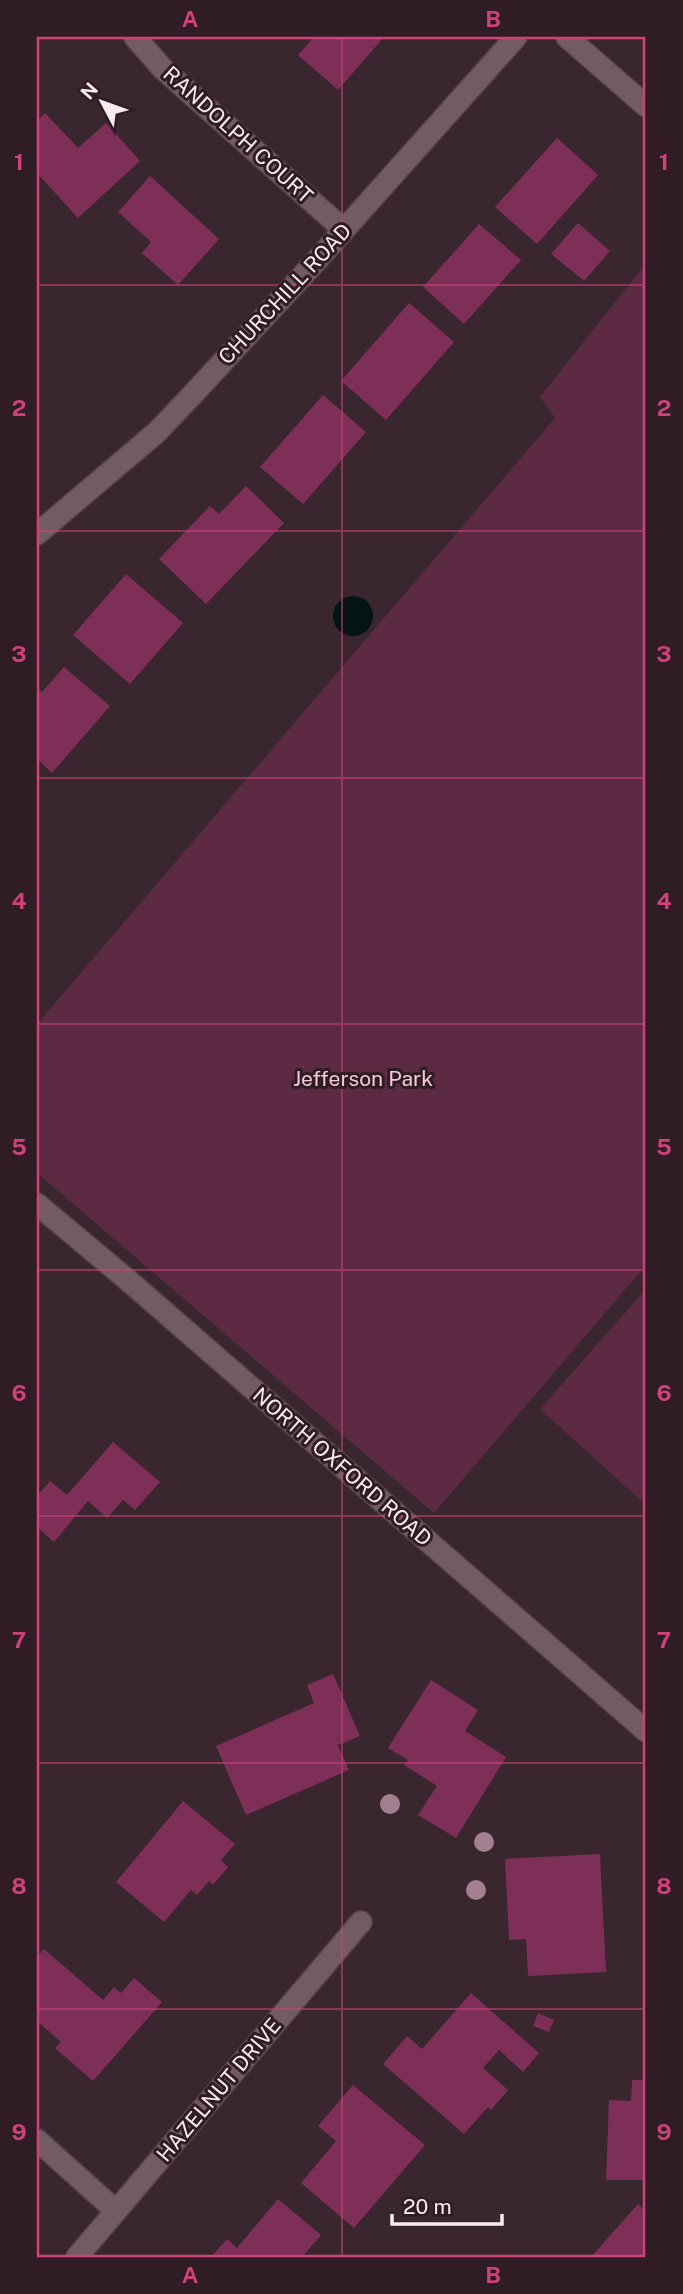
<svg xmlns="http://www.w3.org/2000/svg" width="683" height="2294" font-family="'Public Sans',sans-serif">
<rect width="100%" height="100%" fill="#3a262f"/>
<path fill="#5c2a43" d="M 646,263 L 646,1265 L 434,1513 L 37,1173 L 37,1024 L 555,418 L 540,397 Z
M 646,1289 L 646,1505 L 540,1409 Z"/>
<path fill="#051516" d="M333 616a20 20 0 1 1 40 0a20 20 0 1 1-40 0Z"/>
<path fill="#7d2f58" d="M 314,37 L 384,37 L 338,90 L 298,55 Z
M 45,113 L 78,148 L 106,123 L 140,161 L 78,218 L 37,173 L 37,121 Z
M 557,138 L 598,175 L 537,244 L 495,207 Z
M 150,176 L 219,239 L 178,285 L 142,253 L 151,242 L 118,212 Z
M 578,223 L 610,251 L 584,281 L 551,254 Z
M 479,224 L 521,260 L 464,324 L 423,287 Z
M 409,303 L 454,342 L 386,420 L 341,381 Z
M 323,395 L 366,432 L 303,504 L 260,467 Z
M 246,486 L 284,523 L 206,604 L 159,559 L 210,506 L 219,514 Z
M 126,574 L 183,623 L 130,684 L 73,635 Z
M 64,667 L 110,706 L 52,773 L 37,759 L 37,688 L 42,692 Z
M 113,1442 L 160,1482 L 135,1510 L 123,1500 L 107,1518 L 88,1501 L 54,1542 L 37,1527 L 37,1496 L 50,1481 L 67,1495 Z
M 333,1674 L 360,1736 L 338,1745 L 349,1770 L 246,1815 L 216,1746 L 314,1703 L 307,1685 Z
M 431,1680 L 478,1710 L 465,1731 L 506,1757 L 456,1838 L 418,1815 L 437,1786 L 404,1765 L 408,1760 L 388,1748 Z
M 183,1801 L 235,1844 L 221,1860 L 228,1867 L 213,1885 L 209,1881 L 197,1895 L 191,1890 L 164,1922 L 116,1882 Z
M 600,1854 L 606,1972 L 528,1976 L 526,1939 L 509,1940 L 505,1859 Z
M 44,1949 L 103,2000 L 114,1987 L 121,1993 L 134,1978 L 162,2002 L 93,2081 L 55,2048 L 61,2042 L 37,2021 L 37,1957 Z
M 471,1993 L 539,2053 L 523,2072 L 499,2050 L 483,2068 L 508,2090 L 491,2110 L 488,2107 L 464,2134 L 383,2064 L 407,2036 L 422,2049 Z
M 538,2013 L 554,2020 L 549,2032 L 533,2026 Z
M 632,2080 L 646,2080 L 646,2180 L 606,2180 L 609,2100 L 631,2101 Z
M 353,2085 L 425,2145 L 354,2228 L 301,2183 L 336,2141 L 318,2126 Z
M 278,2199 L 321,2235 L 302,2257 L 211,2257 L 227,2239 L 237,2248 Z
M 638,2204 L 646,2212 L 646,2257 L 591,2257 Z"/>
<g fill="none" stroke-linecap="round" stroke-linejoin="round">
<g stroke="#55434b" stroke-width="24">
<path id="minor" d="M 135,37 L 162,68 L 344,230
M 567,37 L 646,106
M 37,1204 L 130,1282 L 646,1731
M 37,2140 L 116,2211
M 77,2257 L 361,1922"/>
</g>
<g stroke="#55434b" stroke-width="24">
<path id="tertiary" d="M 37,534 L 157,432 L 195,392 L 318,259 L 516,37"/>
</g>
<use href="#minor" stroke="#725b65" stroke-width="21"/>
<use href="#tertiary" stroke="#725b65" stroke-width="21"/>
</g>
<g fill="#a27f8e">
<circle cx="390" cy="1804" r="10"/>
<circle cx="484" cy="1842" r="10"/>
<circle cx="476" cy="1890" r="10"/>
</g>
<path fill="none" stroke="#cd4279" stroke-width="2" stroke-opacity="0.55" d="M 342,37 L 342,2257M 37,285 L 646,285M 37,531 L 646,531M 37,778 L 646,778M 37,1024 L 646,1024M 37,1270 L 646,1270M 37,1516 L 646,1516M 37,1763 L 646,1763M 37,2009 L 646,2009"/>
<g text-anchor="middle" stroke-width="6" stroke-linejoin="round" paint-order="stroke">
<g font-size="21" fill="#faebf1" stroke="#301c25">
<text transform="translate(238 135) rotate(42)" y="7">RANDOLPH COURT</text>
<text transform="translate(285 294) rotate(-47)" y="7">CHURCHILL ROAD</text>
<text transform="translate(342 1467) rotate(41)" y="7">NORTH OXFORD ROAD</text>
<text transform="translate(219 2090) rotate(-50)" y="7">HAZELNUT DRIVE</text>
</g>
<g font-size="21" fill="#f7c8dc" stroke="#301c25">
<text x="363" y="1086">Jefferson Park</text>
</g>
</g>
<rect width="683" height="2294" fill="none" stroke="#301c25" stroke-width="77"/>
<g transform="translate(102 102) rotate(311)" stroke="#301c25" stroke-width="5" paint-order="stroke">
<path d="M0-5L12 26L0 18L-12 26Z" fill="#faebf1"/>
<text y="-10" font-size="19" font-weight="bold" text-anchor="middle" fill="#faebf1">N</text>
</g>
<path d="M392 2214v10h110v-10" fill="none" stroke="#faebf1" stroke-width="3.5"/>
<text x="403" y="2214" font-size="21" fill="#faebf1" stroke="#301c25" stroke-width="5" paint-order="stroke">20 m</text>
<rect x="38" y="38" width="606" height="2218" fill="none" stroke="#cd4279" stroke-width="2.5"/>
<g font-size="23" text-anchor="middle" font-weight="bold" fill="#cd4279">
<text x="190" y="27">A</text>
<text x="493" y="27">B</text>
<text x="19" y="170">1</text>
<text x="664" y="170">1</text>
<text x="19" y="416">2</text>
<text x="664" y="416">2</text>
<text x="19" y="662">3</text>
<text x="664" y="662">3</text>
<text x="19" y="909">4</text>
<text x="664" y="909">4</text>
<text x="19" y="1155">5</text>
<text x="664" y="1155">5</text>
<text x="19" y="1401">6</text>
<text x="664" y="1401">6</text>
<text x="19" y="1648">7</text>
<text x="664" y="1648">7</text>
<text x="19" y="1894">8</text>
<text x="664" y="1894">8</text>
<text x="19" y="2140">9</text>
<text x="664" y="2140">9</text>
<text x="190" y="2283">A</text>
<text x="493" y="2283">B</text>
</g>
</svg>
